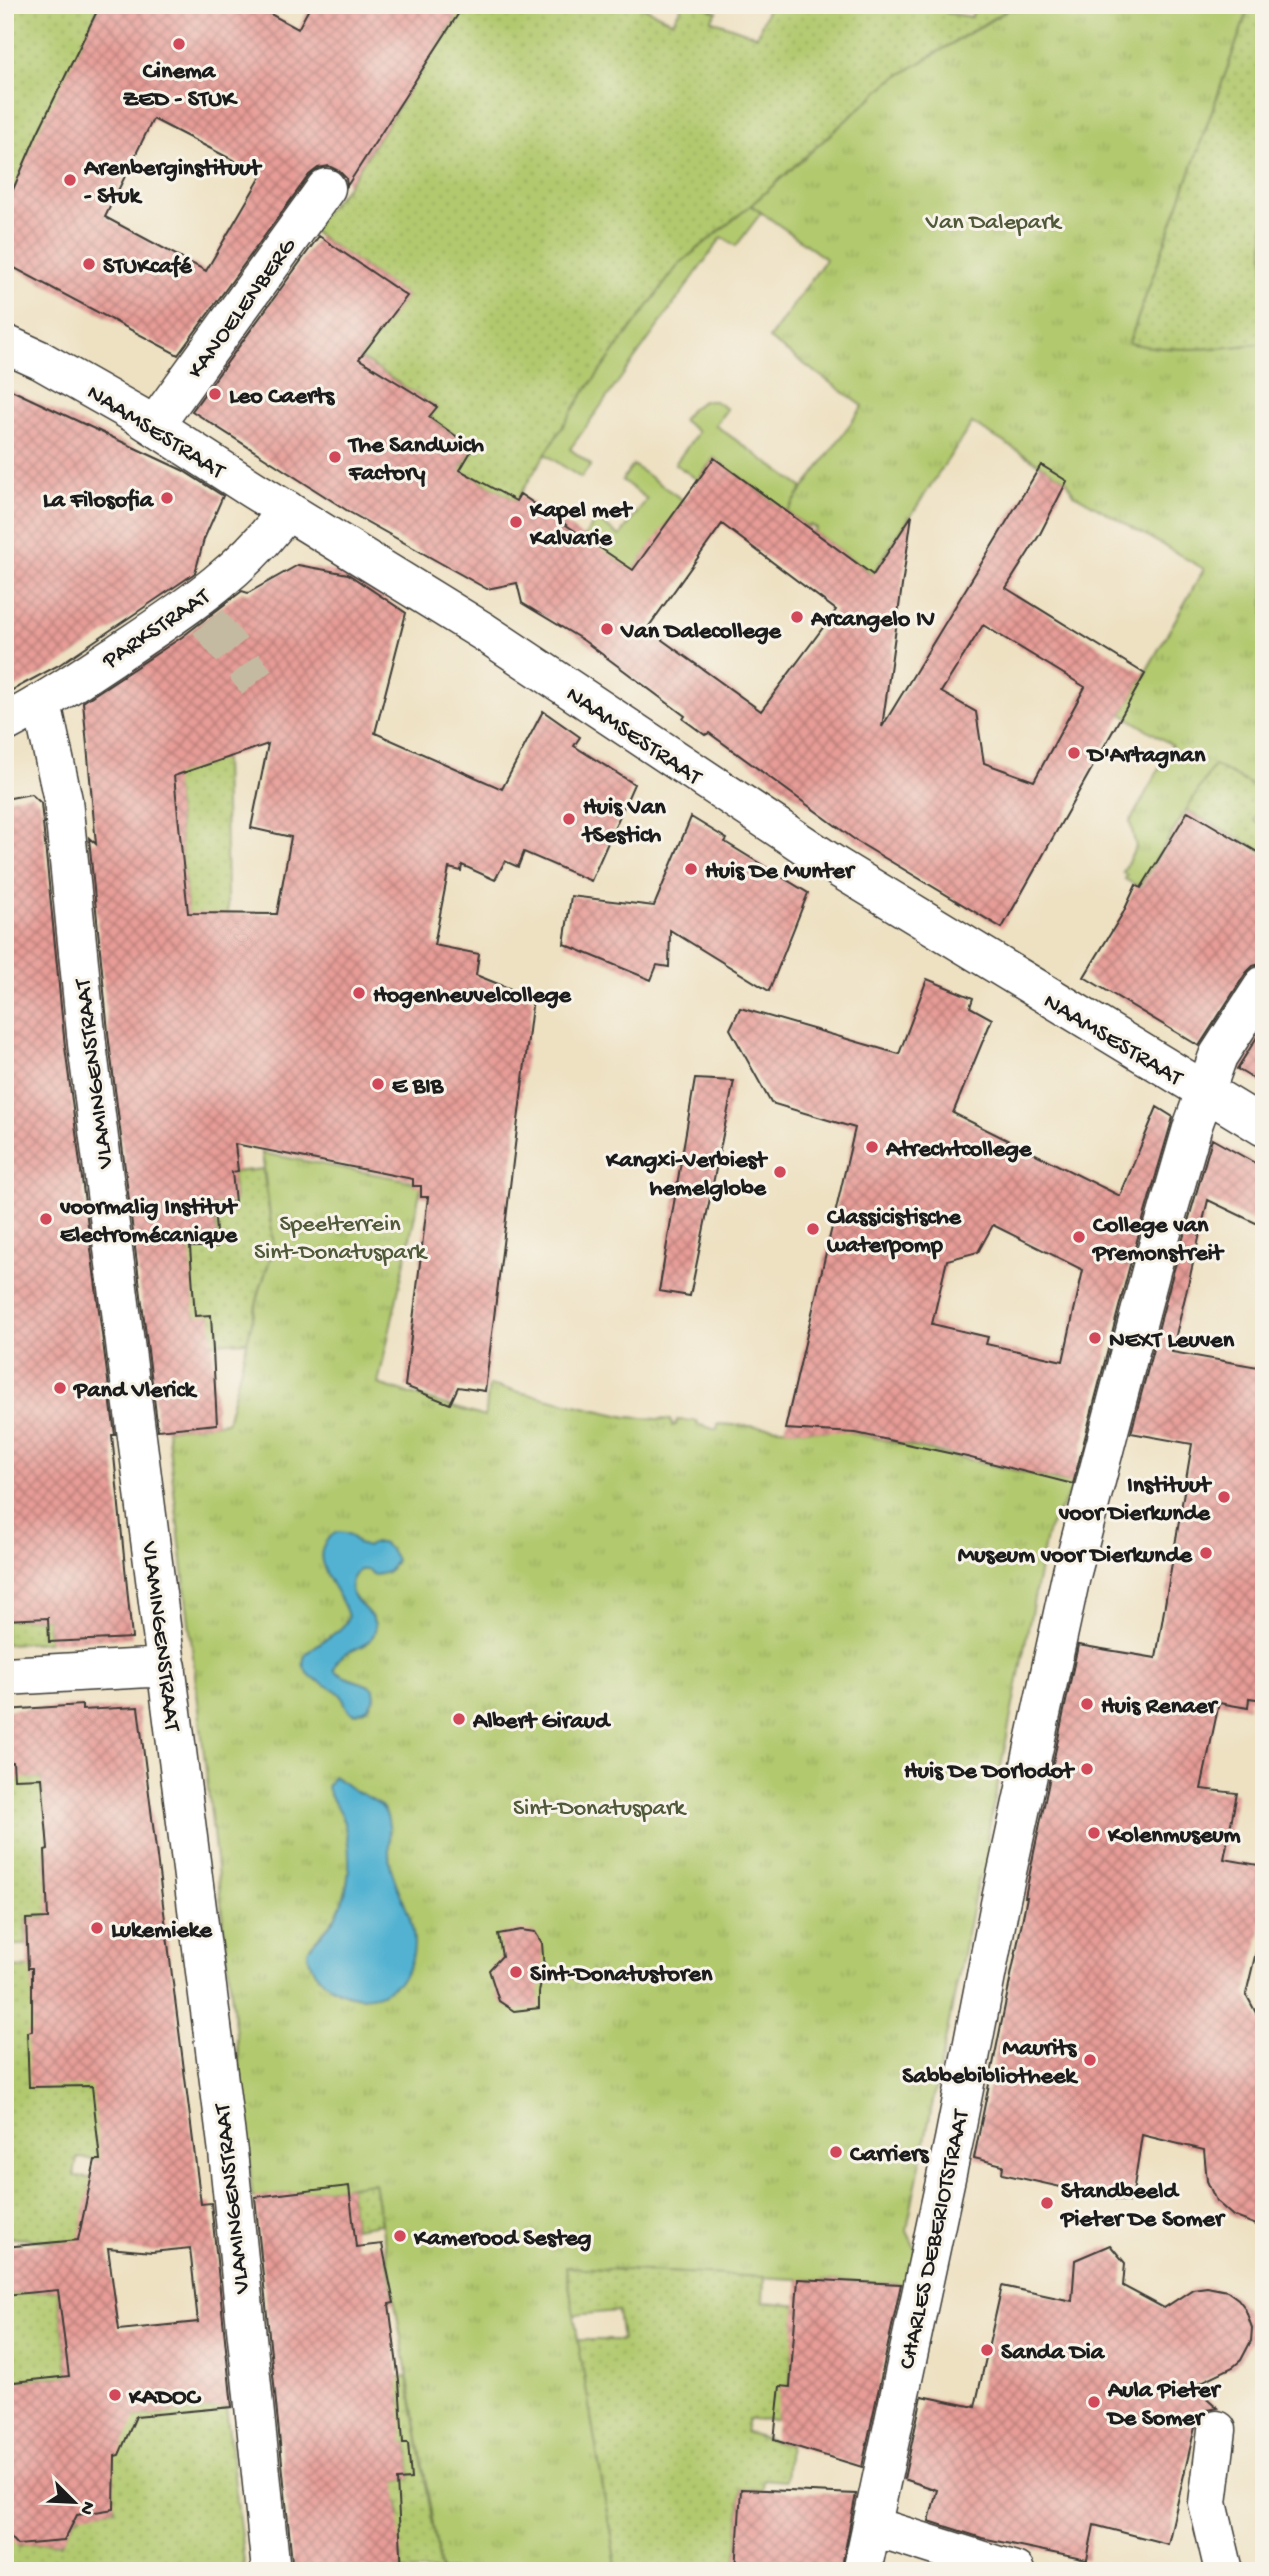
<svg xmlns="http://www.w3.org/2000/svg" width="1269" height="2576" font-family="'Gochi Hand',sans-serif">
<defs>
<pattern id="park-tufts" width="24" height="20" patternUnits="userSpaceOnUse" patternTransform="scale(1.75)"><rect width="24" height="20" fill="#b2c96e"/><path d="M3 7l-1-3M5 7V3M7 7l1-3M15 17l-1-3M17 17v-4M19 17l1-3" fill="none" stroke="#98ac5f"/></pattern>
<pattern id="garden-dots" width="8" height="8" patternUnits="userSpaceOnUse" patternTransform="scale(1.75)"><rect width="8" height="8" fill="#b2c96e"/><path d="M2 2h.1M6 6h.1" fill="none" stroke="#98ac5f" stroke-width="1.8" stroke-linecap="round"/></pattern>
<pattern id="building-cross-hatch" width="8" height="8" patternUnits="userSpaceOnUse" patternTransform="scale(1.75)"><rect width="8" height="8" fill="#e79c97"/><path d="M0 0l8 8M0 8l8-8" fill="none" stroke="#ba7e7a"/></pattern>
</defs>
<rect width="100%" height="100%" fill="#f7f3e8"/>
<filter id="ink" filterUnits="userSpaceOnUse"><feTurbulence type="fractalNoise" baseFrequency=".0143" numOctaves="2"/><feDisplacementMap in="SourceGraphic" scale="14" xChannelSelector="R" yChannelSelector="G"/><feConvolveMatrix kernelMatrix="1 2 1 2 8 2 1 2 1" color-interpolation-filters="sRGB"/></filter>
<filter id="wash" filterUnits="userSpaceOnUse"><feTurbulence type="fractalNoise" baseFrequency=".00686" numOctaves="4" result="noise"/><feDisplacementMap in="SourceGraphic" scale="28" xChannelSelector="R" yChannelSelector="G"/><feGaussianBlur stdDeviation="1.57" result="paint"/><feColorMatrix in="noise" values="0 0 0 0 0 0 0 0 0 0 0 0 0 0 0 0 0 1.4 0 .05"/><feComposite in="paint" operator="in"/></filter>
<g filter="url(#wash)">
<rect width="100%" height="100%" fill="#eee1c2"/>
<path fill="#b2c96e" stroke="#677245" stroke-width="2" d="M 751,205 L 761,213 L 736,246 L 722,237 L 570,449 L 591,465 L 581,478 L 545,454 L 581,397 L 679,264 Z
M 703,401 L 715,401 L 727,409 L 715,425 L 803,488 L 787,512 L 714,458 L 698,480 L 675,464 L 698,432 L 682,420 L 692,408 Z
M 633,465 L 684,501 L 610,603 L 584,537 L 596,519 L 620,536 L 647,499 L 622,480 Z"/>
<path fill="url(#park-tufts)" stroke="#677245" stroke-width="2" d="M 1010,5 L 1250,5 L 1129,343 C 1174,349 1219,350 1264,343 L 1264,733 L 1261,739 L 1264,740 L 1264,792 L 1214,765 L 1139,887 L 1125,879 L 1127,875 L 1123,872 L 1136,847 L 1130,822 L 1172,745 L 1122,714 L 1204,569 L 1074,494 L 1067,481 L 972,423 L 869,579 L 868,571 L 814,532 L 816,528 L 810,525 L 808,527 L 787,512 L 863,406 L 769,339 L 826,259 L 751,205 L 890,81 L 1008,10 Z
M 262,1153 L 422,1183 L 378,1384 L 485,1417 L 489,1385 L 627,1417 L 671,1420 L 672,1426 L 676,1425 L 677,1420 L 697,1421 L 697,1424 L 717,1430 L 718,1424 L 827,1431 L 828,1427 L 1073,1484 C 1068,1504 1051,1517 1046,1537 L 987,1838 C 996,1861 997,1863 978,1880 L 909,2219 L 907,2231 L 916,2250 L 912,2285 L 566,2267 L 617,2571 L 441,2571 C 419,2441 397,2312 374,2183 L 252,2198 L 249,2149 L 167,1429 L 227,1422 L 260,1290 L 274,1247 Z"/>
<path fill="url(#garden-dots)" stroke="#677245" stroke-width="2" d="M 5,5 L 100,5 L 12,193 L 5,191 Z
M 464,5 L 639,5 L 673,22 L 682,5 L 702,5 L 717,12 L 711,20 L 757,36 L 769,5 L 946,5 L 946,13 L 972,17 L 974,5 L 1010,5 L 1008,9 L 890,81 L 751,205 L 679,264 L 581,397 L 516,501 L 460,470 L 473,447 L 429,417 L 436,407 L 360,358 L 406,296 L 309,229 L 347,187 Z
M 1250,5 L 1264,5 L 1264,343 C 1221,349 1171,353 1129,343 Z
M 162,740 L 224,759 L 228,941 L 191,945 L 175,789 Z
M 1214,765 L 1264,792 L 1264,801 L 1254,820 L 1264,825 L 1264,852 L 1186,810 Z
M 263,1169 L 274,1247 L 260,1289 L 247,1341 L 212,1343 L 195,1316 L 175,1247 L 217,1247 L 214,1204 L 235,1201 L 232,1172 Z
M 48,1618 L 49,1642 L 5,1644 L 5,1620 Z
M 27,1762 L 29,1778 L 42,1778 L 49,1833 L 77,1849 L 46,1850 L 46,1867 L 64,1917 L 26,1919 L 27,1945 L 5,1945 L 5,1763 Z
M 54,1967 L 122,2020 L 118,2161 L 77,2158 L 74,2176 L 130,2183 L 77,2244 L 5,2237 L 5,1968 Z
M 374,2183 L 381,2224 L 354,2228 L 349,2186 Z
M 566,2267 L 764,2277 L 763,2302 L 818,2306 L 792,2354 L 790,2387 L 776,2419 L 748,2420 L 745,2432 L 789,2445 L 786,2481 L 763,2479 L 762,2490 L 741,2489 L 736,2571 L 617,2571 L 578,2340 L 622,2340 L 618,2311 L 574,2315 Z
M 58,2290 L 69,2376 L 5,2383 L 5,2295 Z
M 407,2377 L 441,2571 L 402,2571 L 401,2556 L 393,2556 L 376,2520 L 400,2516 L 399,2502 L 335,2507 L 331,2485 L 411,2479 L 408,2443 L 326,2452 L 366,2407 L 401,2403 L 400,2396 L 390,2397 L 350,2383 Z
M 226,2407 L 245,2571 L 5,2571 L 5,2535 L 17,2541 L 19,2547 L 23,2544 L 57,2542 L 61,2544 L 75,2519 L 84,2512 L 114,2509 L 106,2419 Z"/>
<path fill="#53b2d1" stroke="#386776" stroke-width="2" d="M 337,1532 C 348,1532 352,1535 358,1544 L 367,1547 C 380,1537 390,1546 396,1560 C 391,1571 387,1574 374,1575 L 368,1570 L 359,1570 C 332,1598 380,1609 375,1631 C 369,1653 337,1647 334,1670 C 346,1681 362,1680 374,1689 L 375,1697 L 367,1709 L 355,1714 L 349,1711 C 344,1705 345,1698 339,1693 C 329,1684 315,1683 307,1672 C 289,1647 342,1640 348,1617 C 343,1590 298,1555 337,1532 Z
M 333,1776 C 339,1779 344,1784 350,1788 C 369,1799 387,1801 389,1826 C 390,1840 387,1854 391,1868 C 398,1894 414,1916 414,1944 C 413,1992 361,2013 325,1982 C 314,1973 309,1965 308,1950 C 316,1938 328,1929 335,1917 C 353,1886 352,1848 342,1816 C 338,1805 329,1798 327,1787 Z"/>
<g id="blocks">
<path fill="url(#building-cross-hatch)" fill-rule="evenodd" d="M 100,5 L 254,5 L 298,29 L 311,5 L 464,5 L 347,186 L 346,178 L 339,171 L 329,166 L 318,168 L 309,175 L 178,355 L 5,263 L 5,208 L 37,134 ZM 153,119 L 262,175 L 206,271 L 105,217 Z
M 319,236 L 407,296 L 359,359 L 437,407 L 429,417 L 473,448 L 460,470 L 516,501 L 520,494 L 633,570 L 714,458 L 873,575 L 912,515 L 882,727 L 1041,465 L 1067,481 L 1040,534 L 1006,588 L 1145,674 L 1002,928 L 858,842 L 709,733 L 705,735 L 683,719 L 685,716 L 583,640 L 522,603 L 517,583 L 487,589 L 351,513 L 192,411 ZM 722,524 L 836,610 L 761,711 L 647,629 ZM 983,625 L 1085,687 L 1034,781 L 984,763 L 976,712 L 941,692 Z
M 5,387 L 182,470 L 223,496 L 204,539 L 195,573 L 59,665 L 5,694 Z
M 298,565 L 348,574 L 406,613 L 375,733 L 502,789 L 543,711 L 580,737 L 574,746 L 634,784 L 591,881 L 524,852 L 518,867 L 505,861 L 495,880 L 462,865 L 461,871 L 449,868 L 434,945 L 479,954 L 476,975 L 533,998 L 485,1391 L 458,1387 L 450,1404 L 405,1386 L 428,1197 L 421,1197 L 421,1186 L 413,1186 L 413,1179 L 235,1144 L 238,1171 L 232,1172 L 235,1202 L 214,1204 L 217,1247 L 190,1247 L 195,1316 L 211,1315 L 217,1424 L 158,1430 L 109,1042 L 89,838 L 96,844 L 83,702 L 182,637 L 242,591 L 248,593 ZM 268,744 L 251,828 L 291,837 L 277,914 L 188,913 L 174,776 Z
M 31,794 L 41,803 L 65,1047 L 115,1435 L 112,1435 L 132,1638 L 49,1642 L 48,1618 L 5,1620 L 5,799 Z
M 1188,811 L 1264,856 L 1264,963 L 1253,966 L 1246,973 L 1199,1046 L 1084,977 L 1123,913 L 1136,885 L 1141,888 Z
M 691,817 L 727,839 L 725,842 L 808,893 L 769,991 L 670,930 L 669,967 L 657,965 L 651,980 L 564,944 L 571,896 L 654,906 Z
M 927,979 L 973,998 L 970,1007 L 992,1019 L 953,1113 L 1120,1196 L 1157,1107 L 1173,1117 L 1131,1261 L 1073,1484 L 967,1457 L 856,1433 L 785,1429 L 855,1128 L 771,1103 L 730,1029 L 740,1008 L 899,1054 ZM 993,1225 L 1083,1270 L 1063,1361 L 986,1344 L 988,1337 L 932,1324 L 947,1260 L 978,1252 Z
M 1264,1026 L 1264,1085 L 1237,1069 Z
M 695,1079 L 734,1081 L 690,1296 L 659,1291 Z
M 1212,1139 L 1264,1168 L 1264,1227 L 1208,1200 L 1172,1352 L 1264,1368 L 1264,1700 L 1249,1698 L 1248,1708 L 1219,1703 L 1201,1789 L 1237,1793 L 1224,1859 L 1264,1866 L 1261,1931 L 1246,1994 L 1264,2028 L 1264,2228 L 1233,2216 L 1216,2201 L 1207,2181 L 1204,2150 L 1142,2135 L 1133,2193 L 1130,2193 L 1128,2202 L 1002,2174 L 1003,2165 L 974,2158 L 1027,1897 L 1025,1897 L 1034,1852 L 1078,1645 L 1156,1658 L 1192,1444 L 1131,1433 L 1173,1273 Z
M 82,1705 L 82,1710 L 138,1707 L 201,2204 L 211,2203 L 232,2407 L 136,2416 L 119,2455 L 115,2456 L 114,2509 L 77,2515 L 64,2541 L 17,2545 L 5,2532 L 5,2383 L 69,2376 L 58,2290 L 5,2295 L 5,2247 L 78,2240 L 95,2160 L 100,2160 L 92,2086 L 29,2087 L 27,2032 L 32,2031 L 32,1968 L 28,1968 L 26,1919 L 48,1918 L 45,1850 L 48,1849 L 42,1778 L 14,1779 L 13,1762 L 5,1763 L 5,1710 ZM 108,2248 L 152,2252 L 190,2248 L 198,2322 L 119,2330 Z
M 521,1930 L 535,1932 L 542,1943 L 544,1970 L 539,1992 L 539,2008 L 514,2011 L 499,2001 L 489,1970 L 502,1956 L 498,1934 Z
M 349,2186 L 356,2247 L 382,2244 L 394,2303 L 389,2304 L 399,2381 L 403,2443 L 408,2443 L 411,2479 L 397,2480 L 402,2571 L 293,2571 L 255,2197 Z
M 1110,2245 L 1125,2263 L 1123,2286 L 1164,2308 L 1193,2289 L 1207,2287 L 1227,2291 L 1238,2299 L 1245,2308 L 1252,2328 L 1251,2341 L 1241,2360 L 1233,2367 L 1193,2386 L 1218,2408 L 1208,2410 L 1200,2416 L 1195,2427 L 1168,2544 L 1094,2525 L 1087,2560 L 982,2538 L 929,2521 L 937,2490 L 904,2479 L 922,2396 L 975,2407 L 1002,2286 L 1072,2301 L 1075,2260 Z
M 798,2279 L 901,2284 L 862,2467 L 774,2440 L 780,2386 L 790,2387 Z
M 741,2489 L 856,2494 L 841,2571 L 736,2571 Z"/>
</g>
</g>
<g filter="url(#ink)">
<use href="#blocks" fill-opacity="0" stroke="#3c3a35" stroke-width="2"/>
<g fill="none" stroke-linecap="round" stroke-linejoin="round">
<path stroke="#c4baa1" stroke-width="38" stroke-dasharray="38 19" stroke-linecap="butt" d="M 208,621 L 257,682"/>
<g stroke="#3c3a35" stroke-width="41">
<path id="minor" d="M 5,344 L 40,360 L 137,415 L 252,489 L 484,632 L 837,867 L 1264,1127
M 154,426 L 326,188
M 42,703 L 63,800 L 87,1044 L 228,2152 L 271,2571
M 5,723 C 47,701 85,675 124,649 C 184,609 245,570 287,510
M 5,1676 L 167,1667
M 1217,2430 L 1208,2503 L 1224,2571
M 872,2526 L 1015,2571
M 862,2571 L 954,2140 L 1000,1904 L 1071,1576 L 1152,1267 L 1193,1125 L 1218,1056 L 1264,985"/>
</g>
<use href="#minor" stroke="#fff" stroke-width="38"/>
</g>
</g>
<g fill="#d1495b" stroke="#f7f3e8" stroke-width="2.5">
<circle cx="179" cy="44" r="7"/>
<circle cx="70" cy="180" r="7"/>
<circle cx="89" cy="264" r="7"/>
<circle cx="215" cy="394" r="7"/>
<circle cx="335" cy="457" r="7"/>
<circle cx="167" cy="498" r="7"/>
<circle cx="516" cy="522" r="7"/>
<circle cx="797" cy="617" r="7"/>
<circle cx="607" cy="629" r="7"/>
<circle cx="1074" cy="753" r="7"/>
<circle cx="569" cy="819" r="7"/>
<circle cx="691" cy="869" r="7"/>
<circle cx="359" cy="993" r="7"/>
<circle cx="378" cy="1084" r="7"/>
<circle cx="872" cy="1147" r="7"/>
<circle cx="780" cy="1172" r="7"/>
<circle cx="46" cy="1219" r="7"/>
<circle cx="813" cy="1229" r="7"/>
<circle cx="1079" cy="1237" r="7"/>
<circle cx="1095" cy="1338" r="7"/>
<circle cx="60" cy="1388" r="7"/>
<circle cx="1224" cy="1497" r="7"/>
<circle cx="1206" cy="1553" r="7"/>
<circle cx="1087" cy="1704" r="7"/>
<circle cx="459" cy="1719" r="7"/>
<circle cx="1087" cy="1769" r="7"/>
<circle cx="1094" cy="1833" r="7"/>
<circle cx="97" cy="1928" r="7"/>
<circle cx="516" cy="1972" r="7"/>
<circle cx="1090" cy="2060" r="7"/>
<circle cx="836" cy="2152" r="7"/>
<circle cx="1047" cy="2203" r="7"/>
<circle cx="400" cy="2236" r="7"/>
<circle cx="987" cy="2350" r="7"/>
<circle cx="115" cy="2395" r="7"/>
<circle cx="1094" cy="2402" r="7"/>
</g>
<g text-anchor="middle" stroke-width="6" stroke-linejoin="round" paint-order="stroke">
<g font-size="24" font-weight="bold" fill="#1c1c1c" stroke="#f7f3e8" text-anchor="start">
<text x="179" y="77" text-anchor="middle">Cinema<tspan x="179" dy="28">ZED - STUK</tspan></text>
<text x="84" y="174">Arenberginstituut<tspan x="84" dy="28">- Stuk</tspan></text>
<text x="103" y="272">STUKcafé</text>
<text x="229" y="402">Leo Caerts</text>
<text x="349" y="451">The Sandwich<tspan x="349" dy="28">Factory</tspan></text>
<text x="153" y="506" text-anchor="end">La Filosofia</text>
<text x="530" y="516">Kapel met<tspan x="530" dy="28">Kalvarie</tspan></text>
<text x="811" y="625">Arcangelo IV</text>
<text x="621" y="637">Van Dalecollege</text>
<text x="1088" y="761">D'Artagnan</text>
<text x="583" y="813">Huis Van<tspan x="583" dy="28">tSestich</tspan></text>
<text x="705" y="877">Huis De Munter</text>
<text x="373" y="1001">Hogenheuvelcollege</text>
<text x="392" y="1092">E BIB</text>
<text x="886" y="1155">Atrechtcollege</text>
<text x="766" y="1166" text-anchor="end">Kangxi-Verbiest<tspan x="766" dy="28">hemelglobe</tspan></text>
<text x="60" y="1213">voormalig Institut<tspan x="60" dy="28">Electromécanique</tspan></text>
<text x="827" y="1223">Classicistische<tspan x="827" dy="28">waterpomp</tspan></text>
<text x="1093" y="1231">College van<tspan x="1093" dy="28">Premonstreit</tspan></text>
<text x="1109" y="1346">NEXT Leuven</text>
<text x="74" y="1396">Pand Vlerick</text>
<text x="1210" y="1491" text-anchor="end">Instituut<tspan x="1210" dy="28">voor Dierkunde</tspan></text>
<text x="1192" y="1561" text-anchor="end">Museum voor Dierkunde</text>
<text x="1101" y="1712">Huis Renaer</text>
<text x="473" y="1727">Albert Giraud</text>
<text x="1073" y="1777" text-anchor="end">Huis De Dorlodot</text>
<text x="1108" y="1841">Kolenmuseum</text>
<text x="111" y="1936">Lukemieke</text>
<text x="530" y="1980">Sint-Donatustoren</text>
<text x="1076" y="2054" text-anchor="end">Maurits<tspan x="1076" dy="28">Sabbebibliotheek</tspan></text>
<text x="850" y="2160">Carriers</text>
<text x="1061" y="2197">Standbeeld<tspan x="1061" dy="28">Pieter De Somer</tspan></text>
<text x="414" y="2244">Kamerood Sesteg</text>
<text x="1001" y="2358">Sanda Dia</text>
<text x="1108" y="2396">Aula Pieter<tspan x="1108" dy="28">De Somer</tspan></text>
<text x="129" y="2403">KADOC</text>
</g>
<g font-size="24" fill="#505939" stroke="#f7f3e8">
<text x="993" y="228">Van Dalepark</text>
<text x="340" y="1230">Speelterrein<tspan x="340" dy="28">Sint-Donatuspark</tspan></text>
<text x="599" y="1814">Sint-Donatuspark</text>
</g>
<g font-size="24" fill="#1c1c1c" stroke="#f7f3e8">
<text transform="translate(240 307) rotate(-54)" y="8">KANOELENBERG</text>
<text transform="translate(157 430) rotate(32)" y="8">NAAMSESTRAAT</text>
<text transform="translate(155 627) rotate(-34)" y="8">PARKSTRAAT</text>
<text transform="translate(635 734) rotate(34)" y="8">NAAMSESTRAAT</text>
<text transform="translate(1114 1038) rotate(31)" y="8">NAAMSESTRAAT</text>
<text transform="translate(92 1074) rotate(-97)" y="8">VLAMINGENSTRAAT</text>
<text transform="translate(163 1636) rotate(83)" y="8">VLAMINGENSTRAAT</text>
<text transform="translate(230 2199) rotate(-96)" y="8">VLAMINGENSTRAAT</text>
<text transform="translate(932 2239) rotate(-78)" y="8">CHARLES DEBERIOTSTRAAT</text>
</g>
</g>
<rect width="1269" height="2576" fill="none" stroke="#f7f3e8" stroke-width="28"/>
<g transform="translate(74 2502) rotate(114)" stroke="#f7f3e8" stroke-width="5" paint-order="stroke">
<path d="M0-5L12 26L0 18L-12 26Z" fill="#1c1c1c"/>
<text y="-10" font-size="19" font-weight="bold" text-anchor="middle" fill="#1c1c1c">N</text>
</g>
</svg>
